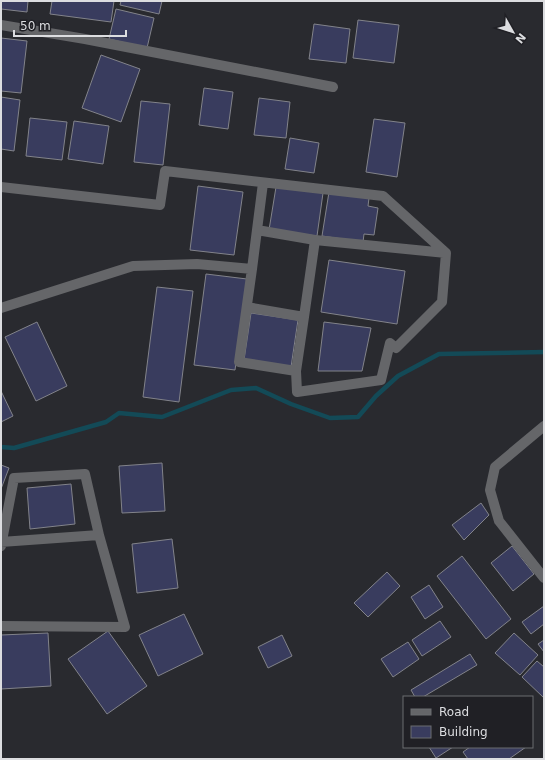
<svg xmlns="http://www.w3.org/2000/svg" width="545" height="760" font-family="'DejaVu Sans',sans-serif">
<rect width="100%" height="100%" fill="#292a2f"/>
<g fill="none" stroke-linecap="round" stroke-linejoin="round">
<path stroke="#134a57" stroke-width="4.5" d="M 1,447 L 14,448 L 106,422 L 119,413 L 162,417 L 231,390 L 256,388 L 291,404 L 330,418 L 358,417 L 376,396 L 398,376 L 439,354 L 544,352"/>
</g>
<path fill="#393c5e" stroke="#82838a" d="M 1,1 L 28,1 L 27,12 L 1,9 Z
M 52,1 L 114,1 L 111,22 L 50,14 Z
M 121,1 L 162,1 L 159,14 L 120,5 Z
M 116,9 L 154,18 L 147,48 L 109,39 Z
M 358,20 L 399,25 L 394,63 L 353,58 Z
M 314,24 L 350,29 L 346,63 L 309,59 Z
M 1,38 L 27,41 L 21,93 L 1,91 Z
M 101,55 L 140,69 L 121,122 L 82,108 Z
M 204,88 L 233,92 L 228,129 L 199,125 Z
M 1,97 L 20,100 L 14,151 L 1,149 Z
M 259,98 L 290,102 L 286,138 L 254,135 Z
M 141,101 L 170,104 L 163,165 L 134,162 Z
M 30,118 L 67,122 L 62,160 L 26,156 Z
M 374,119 L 405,123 L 397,177 L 366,172 Z
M 74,121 L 109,126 L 103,164 L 68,159 Z
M 290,138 L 319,143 L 314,173 L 285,169 Z
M 198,186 L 243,192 L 234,255 L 190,250 Z
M 276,187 L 323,193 L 317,236 L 269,230 Z
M 329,192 L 369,198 L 368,206 L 378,208 L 374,235 L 364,234 L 363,242 L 322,236 Z
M 329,260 L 405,271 L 397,324 L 321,312 Z
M 206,274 L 247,279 L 235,370 L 194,365 Z
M 157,287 L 193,291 L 179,402 L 143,397 Z
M 251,313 L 298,320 L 291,367 L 244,360 Z
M 37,322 L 67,386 L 36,401 L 5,337 Z
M 324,322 L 371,328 L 362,371 L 318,371 Z
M 1,391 L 13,416 L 1,422 Z
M 162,463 L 165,511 L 122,513 L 119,466 Z
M 1,465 L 9,468 L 1,489 Z
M 71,484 L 75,524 L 30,529 L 27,488 Z
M 481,503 L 489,515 L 464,540 L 452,525 Z
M 172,539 L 178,588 L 137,593 L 132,544 Z
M 512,546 L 534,574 L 513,591 L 491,563 Z
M 462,556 L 511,619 L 486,639 L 437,576 Z
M 387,572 L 400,586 L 368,617 L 354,603 Z
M 429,585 L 443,607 L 425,619 L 411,597 Z
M 544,606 L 544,624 L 531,634 L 522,622 Z
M 184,614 L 203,654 L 158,676 L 139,635 Z
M 440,621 L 451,637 L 422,656 L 412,640 Z
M 108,631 L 147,686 L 107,714 L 68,659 Z
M 48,633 L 51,686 L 1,689 L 1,635 Z
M 514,633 L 538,655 L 520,675 L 495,653 Z
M 282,635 L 292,656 L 268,668 L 258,647 Z
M 544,640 L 544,652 L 538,644 Z
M 408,642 L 419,659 L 393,677 L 381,659 Z
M 470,654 L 477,665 L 423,697 L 415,697 L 411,690 Z
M 537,661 L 544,667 L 544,698 L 522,677 Z
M 429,747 L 453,747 L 436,758 Z
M 470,747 L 526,747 L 509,759 L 468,759 L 463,752 Z"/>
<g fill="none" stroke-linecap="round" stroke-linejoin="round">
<path stroke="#656669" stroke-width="10" d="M 1,25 L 85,39 L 333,87
M 1,187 L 160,205 L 165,171 L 383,196 L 446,253 L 442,302 L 396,348 L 390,343 L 381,380 L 297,392 L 296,371 L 239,362 L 252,269 L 197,264 L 133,266 L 1,308
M 315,240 L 446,253
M 252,269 L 263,183
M 247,307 L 304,317 L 315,240 L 257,230
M 296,371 L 304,317
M 544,426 L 495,467 L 490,490 L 499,521 L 544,578
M 1,542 L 99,535 L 125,627 L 1,626
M 1,546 L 14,478 L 85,474 L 99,535"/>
</g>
<rect width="545" height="760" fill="none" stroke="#dcdde0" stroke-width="4"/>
<rect x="403" y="696" width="130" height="52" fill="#202025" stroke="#6b6c70"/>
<rect x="411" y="709" width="20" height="6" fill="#656669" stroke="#6b6c70"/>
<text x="439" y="716" font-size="12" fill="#dcdde0">Road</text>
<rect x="411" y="726" width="20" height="12" fill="#393c5e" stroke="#6b6c70"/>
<text x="439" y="736" font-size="12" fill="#dcdde0">Building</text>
<g transform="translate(513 32) rotate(129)" stroke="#202025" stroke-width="3" paint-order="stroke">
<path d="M0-3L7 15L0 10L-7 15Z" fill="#dcdde0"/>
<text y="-6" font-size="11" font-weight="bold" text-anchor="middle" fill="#dcdde0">N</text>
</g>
<path d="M14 30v6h112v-6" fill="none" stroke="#dcdde0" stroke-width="2"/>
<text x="20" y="30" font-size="12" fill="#dcdde0" stroke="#202025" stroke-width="3" paint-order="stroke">50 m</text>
</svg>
